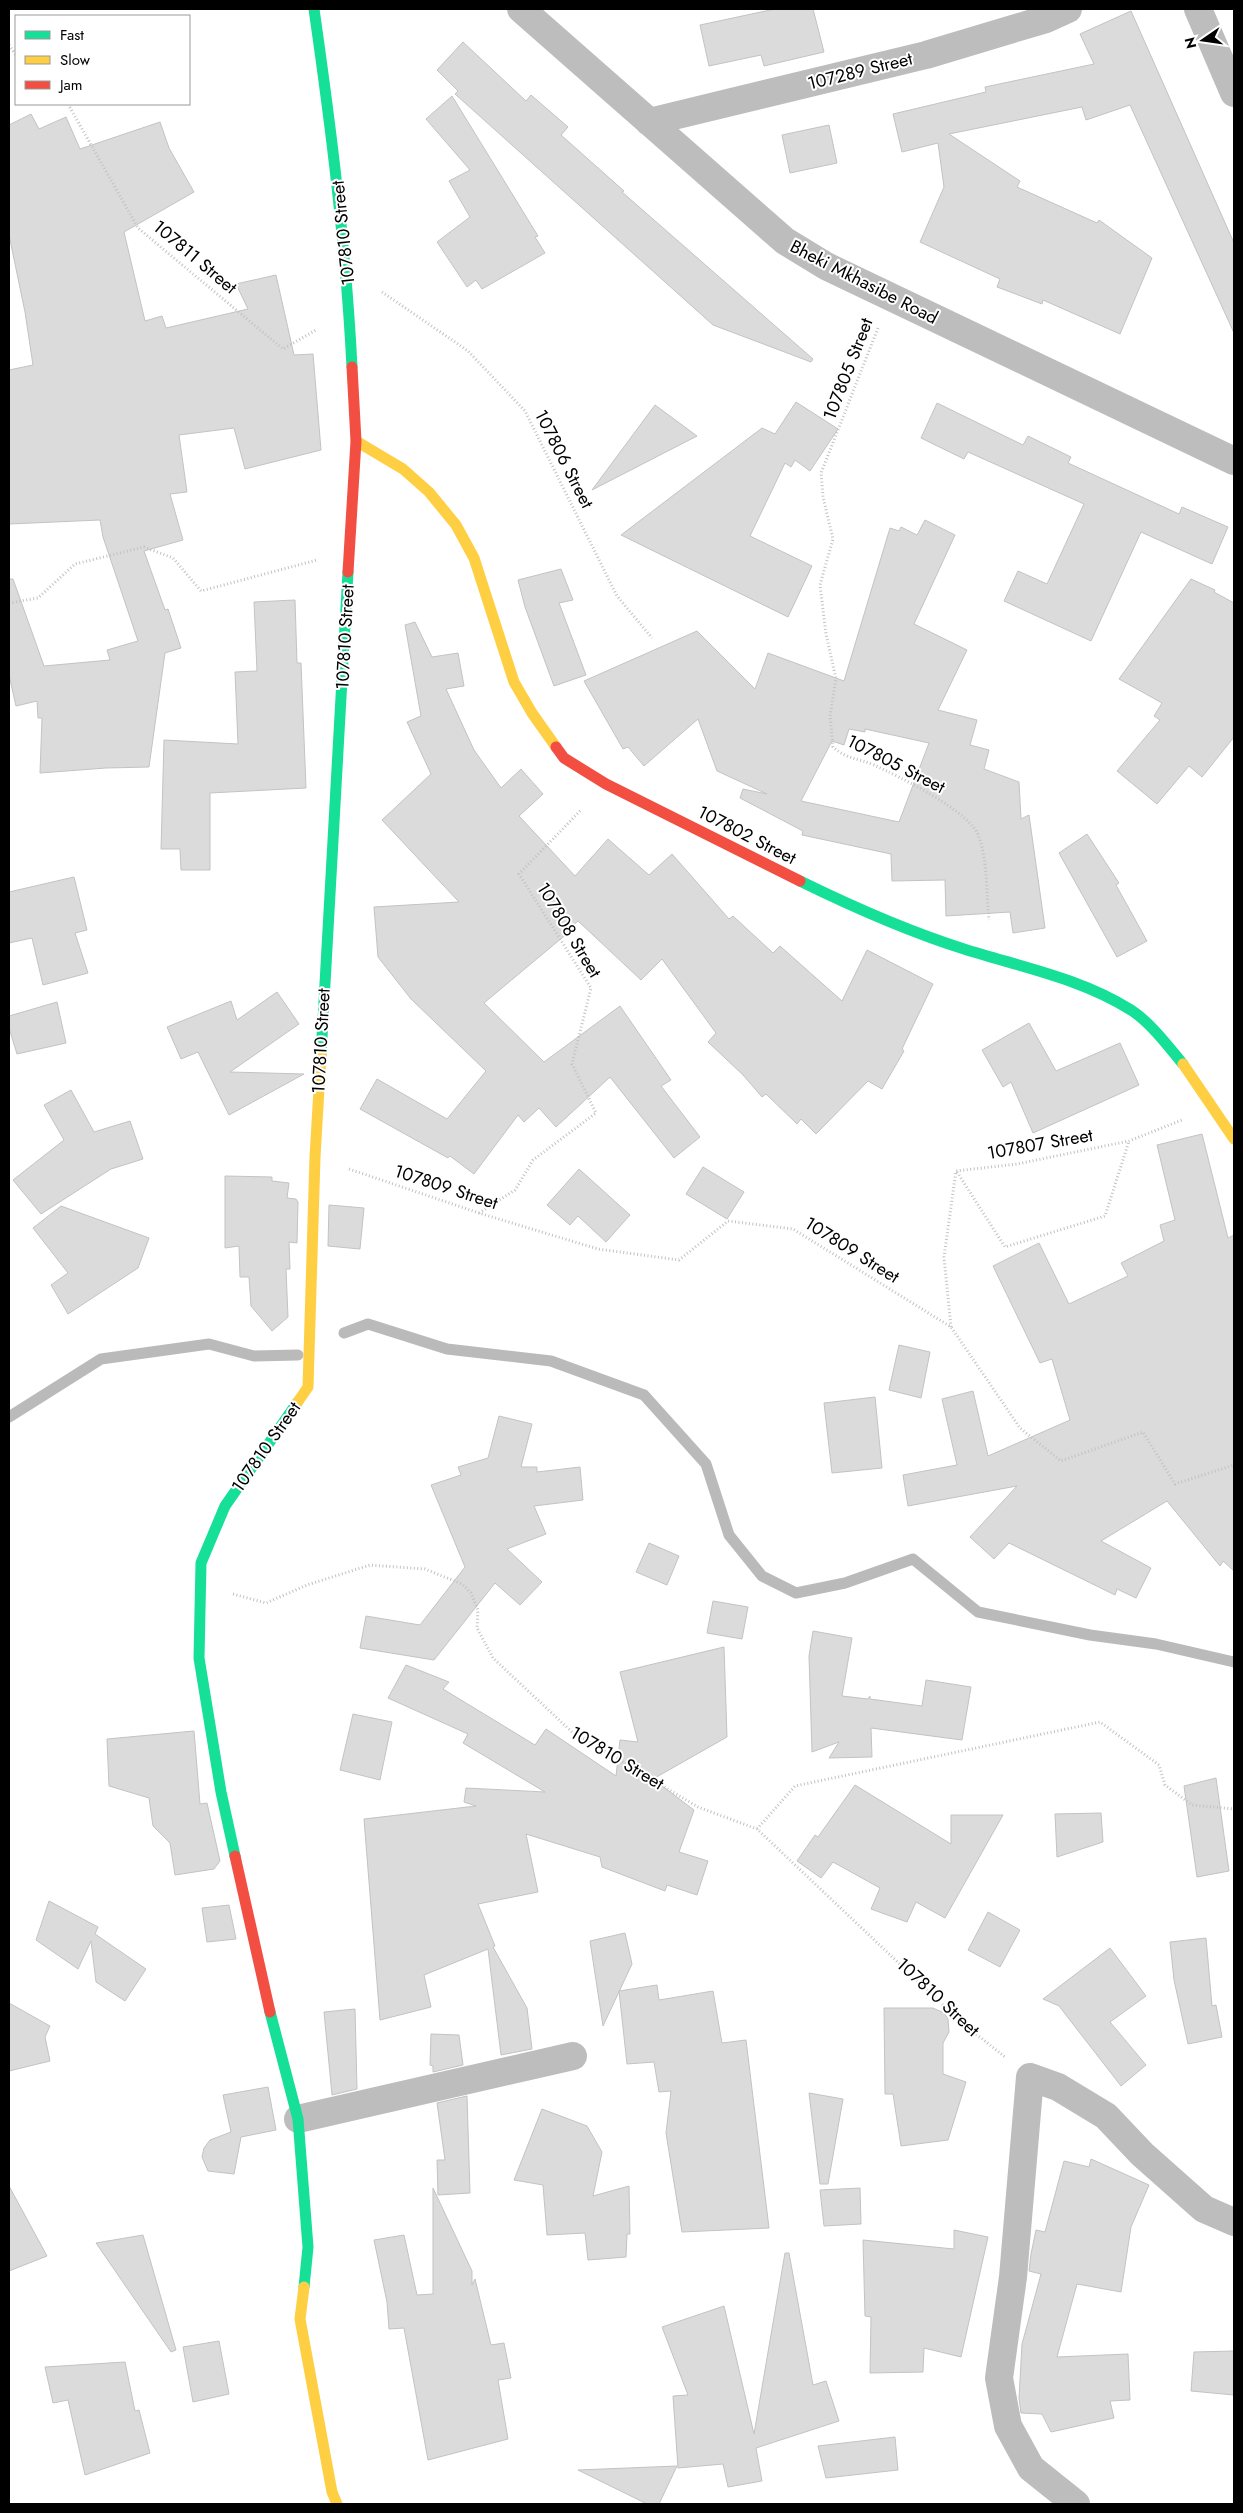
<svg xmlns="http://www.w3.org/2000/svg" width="1243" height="2513" font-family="Jost,sans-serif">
<rect width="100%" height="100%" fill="#fff"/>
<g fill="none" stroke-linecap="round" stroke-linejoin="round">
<path stroke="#bababa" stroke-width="11" d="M 344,1333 L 368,1324 L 447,1349 L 551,1361 L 644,1395 L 706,1464 L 729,1535 L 762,1576 L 796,1593 L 845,1583 L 913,1559 L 978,1612 L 1090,1635 L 1156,1644 L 1234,1662
M 9,1417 L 101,1359 L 209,1344 L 254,1356 L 298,1355"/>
</g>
<path fill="#dbdbdb" stroke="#c3c3c3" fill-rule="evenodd" d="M 775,9 L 813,9 L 824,52 L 764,66 L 761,55 L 709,66 L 700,25 Z
M 1131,11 L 1234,243 L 1234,333 L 1130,105 L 1086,120 L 1082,107 L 949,134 L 1020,181 L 1017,187 L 1097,223 L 1099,220 L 1152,258 L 1120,334 L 1043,300 L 1042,304 L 997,287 L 1000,279 L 920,242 L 944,187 L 938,143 L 902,152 L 893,114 L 986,92 L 985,87 L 1094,64 L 1080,34 Z
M 463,42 L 526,101 L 531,95 L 568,127 L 561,135 L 624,191 L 622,192 L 813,359 L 811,362 L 713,325 L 455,94 L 458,91 L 437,70 Z
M 452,96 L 538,236 L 535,237 L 545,253 L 482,289 L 476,280 L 467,287 L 437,242 L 470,217 L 449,181 L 470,170 L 426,119 Z
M 31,114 L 39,129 L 66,117 L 80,149 L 160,122 L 169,148 L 194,192 L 124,232 L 145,321 L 162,316 L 166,328 L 248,309 L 236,284 L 276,275 L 294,355 L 313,354 L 321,450 L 245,469 L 234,428 L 179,435 L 187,492 L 170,494 L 183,540 L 144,551 L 165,610 L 168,609 L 181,648 L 165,653 L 149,767 L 106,768 L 40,773 L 42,718 L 38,718 L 37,701 L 16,706 L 9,675 L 9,579 L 13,579 L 44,666 L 110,660 L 107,650 L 138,641 L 103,537 L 100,520 L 9,524 L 9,370 L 33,365 L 25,312 L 9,235 L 9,125 Z
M 829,125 L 837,163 L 790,173 L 782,135 Z
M 796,402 L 838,429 L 810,471 L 795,460 L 791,467 L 785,463 L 750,536 L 812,566 L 788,617 L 621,535 L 762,428 L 775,434 Z
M 937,403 L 1023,445 L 1028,436 L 1071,457 L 1068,463 L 1179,514 L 1182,507 L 1228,527 L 1212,564 L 1141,532 L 1091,641 L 1004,601 L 1018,571 L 1047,584 L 1084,504 L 968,452 L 964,459 L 921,438 Z
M 655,405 L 697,436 L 592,490 Z
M 925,520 L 955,535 L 914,624 L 967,650 L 938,710 L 977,720 L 970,745 L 989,750 L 984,769 L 1019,782 L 1021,819 L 1029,815 L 1045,928 L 1013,933 L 1010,912 L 946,916 L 945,880 L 892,881 L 891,854 L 802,835 L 803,831 L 740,798 L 743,789 L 767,794 L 717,771 L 698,719 L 644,766 L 628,747 L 623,749 L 584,681 L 697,631 L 755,689 L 768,653 L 844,681 L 890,528 L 899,531 L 901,527 L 917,535 ZM 849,729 L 865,732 L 865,729 L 929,743 L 899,822 L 801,801 L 832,741 L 844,745 Z
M 561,569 L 573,600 L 559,603 L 586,675 L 554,686 L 525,607 L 518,580 Z
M 1191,579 L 1215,590 L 1214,592 L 1234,603 L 1234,737 L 1202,777 L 1189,766 L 1157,804 L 1117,771 L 1160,720 L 1154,716 L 1162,703 L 1119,679 Z
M 295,600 L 297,663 L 301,663 L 306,788 L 210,793 L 210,870 L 181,870 L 180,849 L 161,849 L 164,740 L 238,744 L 235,672 L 257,671 L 254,602 Z
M 415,622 L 432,657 L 458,653 L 464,686 L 446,689 L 474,750 L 501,788 L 521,769 L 543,794 L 519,816 L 575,876 L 608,839 L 649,875 L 672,854 L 729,919 L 733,916 L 773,953 L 780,946 L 842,1001 L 867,950 L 933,984 L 902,1049 L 904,1051 L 882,1089 L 868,1081 L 816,1134 L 801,1119 L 797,1124 L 766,1094 L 762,1097 L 743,1075 L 708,1042 L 716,1033 L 662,959 L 641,980 L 578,921 L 568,930 L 569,932 L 484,1003 L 544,1062 L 620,1006 L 671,1080 L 661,1086 L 700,1137 L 674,1158 L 610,1077 L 556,1127 L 539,1108 L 524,1122 L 518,1115 L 474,1174 L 450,1156 L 448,1158 L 360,1109 L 377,1079 L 447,1119 L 486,1071 L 411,999 L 378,957 L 374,907 L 459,902 L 382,820 L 431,774 L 407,722 L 421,716 L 405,625 Z
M 1087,834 L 1119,883 L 1116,885 L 1147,941 L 1117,957 L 1059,853 Z
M 74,877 L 87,930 L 75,933 L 88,973 L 43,985 L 32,938 L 9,943 L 9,892 Z
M 277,992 L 299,1024 L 230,1072 L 304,1074 L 229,1115 L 198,1052 L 181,1059 L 167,1027 L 231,1001 L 237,1020 Z
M 57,1002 L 66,1043 L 17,1054 L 9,1028 L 9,1016 Z
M 1029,1023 L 1056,1071 L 1120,1043 L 1139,1085 L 1033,1133 L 1011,1082 L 1003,1087 L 982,1050 Z
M 71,1090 L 94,1132 L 130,1121 L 143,1159 L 111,1169 L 41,1214 L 13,1180 L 64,1140 L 44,1105 Z
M 1202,1134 L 1228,1238 L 1234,1235 L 1234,1571 L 1223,1561 L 1220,1566 L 1167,1501 L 1101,1541 L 1151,1568 L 1136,1598 L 1117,1589 L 1115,1595 L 1009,1543 L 994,1559 L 970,1537 L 1017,1486 L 908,1506 L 903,1475 L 957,1465 L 942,1399 L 973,1391 L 988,1456 L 1070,1420 L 1052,1359 L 1040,1363 L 993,1266 L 1039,1243 L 1069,1304 L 1128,1276 L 1121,1263 L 1164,1241 L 1160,1225 L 1175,1220 L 1157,1145 Z
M 703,1167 L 744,1192 L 727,1219 L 686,1194 Z
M 579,1169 L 630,1215 L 606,1242 L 578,1216 L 570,1225 L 547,1205 Z
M 225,1176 L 272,1177 L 272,1181 L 289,1183 L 287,1198 L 296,1199 L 298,1202 L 297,1243 L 289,1242 L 290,1269 L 286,1269 L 288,1317 L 272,1331 L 251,1306 L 249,1277 L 240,1277 L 239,1246 L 225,1248 Z
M 329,1205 L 364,1208 L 360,1249 L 328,1246 Z
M 61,1206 L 149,1238 L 138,1268 L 68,1314 L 51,1285 L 68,1273 L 33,1228 Z
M 899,1345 L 930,1352 L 921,1398 L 889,1390 Z
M 875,1397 L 882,1468 L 832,1473 L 824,1403 Z
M 499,1416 L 532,1424 L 521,1467 L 537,1467 L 537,1472 L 580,1467 L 583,1500 L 534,1506 L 546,1534 L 507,1549 L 542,1582 L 520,1605 L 495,1583 L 434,1660 L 360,1648 L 366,1616 L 420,1625 L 465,1567 L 431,1485 L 461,1475 L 458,1467 L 488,1458 Z
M 649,1543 L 679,1556 L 667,1585 L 636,1572 Z
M 713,1601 L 748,1607 L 742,1639 L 707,1633 Z
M 813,1631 L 852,1638 L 842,1696 L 868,1699 L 870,1696 L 870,1699 L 922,1706 L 926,1680 L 971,1687 L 962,1740 L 871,1728 L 872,1757 L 829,1758 L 839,1742 L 812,1752 L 809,1656 Z
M 724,1647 L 727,1737 L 653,1779 L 694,1810 L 679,1852 L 708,1861 L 697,1895 L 667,1885 L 665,1891 L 602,1867 L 600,1857 L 526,1834 L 538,1892 L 478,1904 L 495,1946 L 493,1947 L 527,2008 L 532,2049 L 501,2055 L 488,1949 L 424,1975 L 431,2007 L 380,2020 L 364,1819 L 476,1806 L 464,1802 L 466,1788 L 545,1792 L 463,1743 L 468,1734 L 388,1698 L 406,1665 L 449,1682 L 443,1689 L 535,1745 L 546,1729 L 616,1776 L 620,1740 L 638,1742 L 620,1672 Z
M 353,1714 L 392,1722 L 380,1780 L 340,1770 Z
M 194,1731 L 200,1804 L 207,1803 L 220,1861 L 214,1869 L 175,1875 L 170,1843 L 153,1826 L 149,1798 L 109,1786 L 107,1739 Z
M 1216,1778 L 1229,1871 L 1197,1877 L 1184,1786 Z
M 855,1785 L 951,1844 L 951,1815 L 1003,1815 L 945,1918 L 916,1902 L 907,1922 L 871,1909 L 880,1888 L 833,1862 L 821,1878 L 797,1861 L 815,1835 L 818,1837 Z
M 1101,1813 L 1103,1842 L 1057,1857 L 1055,1814 Z
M 49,1901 L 98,1927 L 95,1934 L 146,1969 L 125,2001 L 96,1982 L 91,1941 L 78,1969 L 36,1940 Z
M 229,1905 L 236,1939 L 207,1942 L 202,1908 Z
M 988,1912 L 1020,1930 L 1000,1967 L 968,1950 Z
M 625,1933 L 632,1964 L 603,2026 L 590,1941 Z
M 1206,1938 L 1212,2006 L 1216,2005 L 1222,2037 L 1188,2044 L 1174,1980 L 1170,1942 Z
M 1110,1948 L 1146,1996 L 1110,2022 L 1146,2065 L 1121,2086 L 1059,2006 L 1043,1999 Z
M 657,1985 L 659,2000 L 713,1991 L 722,2043 L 746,2040 L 769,2228 L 682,2232 L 666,2133 L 671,2091 L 659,2092 L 654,2062 L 627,2064 L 619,1991 Z
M 9,2003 L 50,2026 L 45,2037 L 50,2061 L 9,2071 Z
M 884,2008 L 933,2008 L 944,2013 L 948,2019 L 949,2032 L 943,2043 L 943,2074 L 966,2082 L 948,2140 L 901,2146 L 893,2094 L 885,2094 Z
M 355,2009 L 357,2089 L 332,2095 L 324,2012 Z
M 431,2034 L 459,2035 L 463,2065 L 433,2072 L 433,2066 L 430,2065 Z
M 268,2087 L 276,2130 L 241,2137 L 234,2174 L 208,2171 L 202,2157 L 204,2148 L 210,2140 L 231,2132 L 223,2095 Z
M 809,2093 L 843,2099 L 828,2184 L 820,2184 Z
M 467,2096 L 470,2193 L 438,2195 L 437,2160 L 445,2160 L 437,2103 Z
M 542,2109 L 587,2126 L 602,2152 L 593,2196 L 629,2186 L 630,2234 L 627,2234 L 626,2257 L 588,2260 L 585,2233 L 547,2235 L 543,2185 L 514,2180 Z
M 1091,2159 L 1149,2185 L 1131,2227 L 1121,2292 L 1077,2284 L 1057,2357 L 1128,2354 L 1130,2400 L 1110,2401 L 1114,2418 L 1051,2432 L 1042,2414 L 1021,2413 L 1019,2398 L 1022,2344 L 1041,2274 L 1029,2271 L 1031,2254 L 1036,2230 L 1045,2232 L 1064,2161 L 1089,2167 Z
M 9,2186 L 47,2256 L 9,2271 Z
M 433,2188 L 472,2271 L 472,2285 L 475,2279 L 491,2345 L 504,2343 L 511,2378 L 498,2380 L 508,2439 L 428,2460 L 404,2328 L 389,2329 L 387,2302 L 374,2240 L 404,2235 L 417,2295 L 433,2294 Z
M 860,2188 L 861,2224 L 824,2226 L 820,2190 Z
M 954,2230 L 988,2237 L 961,2357 L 924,2348 L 923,2372 L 870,2373 L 871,2317 L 865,2316 L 863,2240 L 954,2249 Z
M 143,2235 L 176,2350 L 171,2352 L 96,2243 Z
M 785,2253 L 789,2253 L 813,2385 L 826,2381 L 839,2421 L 756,2448 L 762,2481 L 728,2487 L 723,2464 L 678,2468 L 673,2396 L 688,2395 L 662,2327 L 724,2306 L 754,2434 Z
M 219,2341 L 229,2394 L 193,2402 L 183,2347 Z
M 1234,2351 L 1234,2395 L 1191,2391 L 1194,2352 Z
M 125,2362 L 135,2411 L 139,2410 L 150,2453 L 85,2475 L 68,2400 L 53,2403 L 45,2367 Z
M 895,2437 L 898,2470 L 826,2478 L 818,2446 Z
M 677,2466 L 659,2504 L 647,2504 L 578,2470 Z"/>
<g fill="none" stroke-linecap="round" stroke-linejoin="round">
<path stroke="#c2c2c2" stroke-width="3" stroke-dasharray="1 2.5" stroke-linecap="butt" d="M 9,45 L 16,55
M 68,104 L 138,228 L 283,349 L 316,330
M 382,292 L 468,351 L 525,411 L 617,596 L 652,638
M 878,328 L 821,473 L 823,497 L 833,539 L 820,585 L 826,634 L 836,679 L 830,716 L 833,747 C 848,760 858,758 874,765 C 898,776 972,812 979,837 C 988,863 986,893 989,920
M 9,603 L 38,598 L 75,564 L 144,547 L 173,558 L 201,591 L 317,560
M 349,1169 L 479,1213 L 598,1249 L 679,1260 L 728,1221 L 793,1229 L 951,1327 L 1020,1428 L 1061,1461 L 1143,1432 L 1175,1484 L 1234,1465
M 957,1172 L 1005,1247 L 1105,1216 L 1129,1141
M 479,1213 L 515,1190 L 533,1160 L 596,1113 L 572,1064 L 591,988 L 519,874 L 581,810
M 951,1327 L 944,1257 L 956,1171 L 1017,1164 L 1129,1141 L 1182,1120
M 233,1594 L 266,1603 L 307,1585 L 370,1565 L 425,1569 L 462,1584 L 471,1593 L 478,1610 L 477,1628 L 493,1658 L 572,1732 L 698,1807 L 757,1829 L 961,2022 L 1005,2057
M 757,1829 L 795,1786 L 1100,1722 L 1159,1765 L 1165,1785 L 1192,1805 L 1234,1809"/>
<path stroke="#bdbdbd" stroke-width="28" d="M 521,9 L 785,241 L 826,266 L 1234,461
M 1198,9 L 1234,93
M 649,122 L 926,55 L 1046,19 L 1068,9
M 298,2119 L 573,2056
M 1076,2504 L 1031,2468 L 1008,2426 L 999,2378 L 1013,2277 L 1030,2077 L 1058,2087 L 1106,2116 L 1142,2154 L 1204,2209 L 1234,2222"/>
<path stroke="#16e098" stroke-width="11" d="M 314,9 C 331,128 346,247 352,367
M 800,881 C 853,907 907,931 964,949 C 1021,967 1080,978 1131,1010 C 1151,1023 1168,1046 1183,1064
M 321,1055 L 348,572
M 235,1856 L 221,1792 L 199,1658 L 201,1563 L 225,1506 L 297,1403
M 270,2012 L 298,2119 L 308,2247 L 304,2287"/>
<path stroke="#ffcf43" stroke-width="11" d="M 356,441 L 403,469 L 429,492 L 456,525 L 474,558 L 514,682 L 532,713 L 556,747
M 1183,1064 L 1234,1139
M 297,1403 L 308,1387 L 315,1157 L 321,1055
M 304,2287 L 300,2319 L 332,2492 L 337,2504"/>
<path stroke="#f24e42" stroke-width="11" d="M 348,572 L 356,441 L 352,367
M 556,747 L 564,758 L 606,784 L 800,881
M 235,1856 L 270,2012"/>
</g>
<g text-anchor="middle" stroke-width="4" stroke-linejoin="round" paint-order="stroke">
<g font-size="18" fill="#000" stroke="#fff">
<text transform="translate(860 71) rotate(-14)" y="6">107289 Street</text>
<text transform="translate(343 233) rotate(-96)" y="6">107810 Street</text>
<text transform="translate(195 257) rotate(40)" y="6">107811 Street</text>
<text transform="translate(864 282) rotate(27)" y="6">Bheki Mkhasibe Road</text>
<text transform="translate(848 369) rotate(-69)" y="6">107805 Street</text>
<text transform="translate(564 459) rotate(63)" y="6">107806 Street</text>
<text transform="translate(345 637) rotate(-87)" y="6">107810 Street</text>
<text transform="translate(896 764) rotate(27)" y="6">107805 Street</text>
<text transform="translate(747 835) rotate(27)" y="6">107802 Street</text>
<text transform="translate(569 930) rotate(59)" y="6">107808 Street</text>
<text transform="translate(321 1041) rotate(-87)" y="6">107810 Street</text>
<text transform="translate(1040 1144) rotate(-10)" y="6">107807 Street</text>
<text transform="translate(446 1187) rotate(18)" y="6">107809 Street</text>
<text transform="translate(852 1250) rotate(32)" y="6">107809 Street</text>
<text transform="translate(266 1447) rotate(-55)" y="6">107810 Street</text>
<text transform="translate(617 1758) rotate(31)" y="6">107810 Street</text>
<text transform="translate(938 1997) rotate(43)" y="6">107810 Street</text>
</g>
</g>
<rect width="1243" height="2513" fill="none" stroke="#000000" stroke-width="20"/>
<rect x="15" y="15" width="175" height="90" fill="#ffffff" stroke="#999999"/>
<rect x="25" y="31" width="25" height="8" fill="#16e098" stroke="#999999"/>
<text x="60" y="40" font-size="15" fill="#000000">Fast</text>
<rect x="25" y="56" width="25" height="8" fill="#ffcf43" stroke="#999999"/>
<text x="60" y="65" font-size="15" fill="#000000">Slow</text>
<rect x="25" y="81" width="25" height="8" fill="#f24e42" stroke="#999999"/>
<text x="60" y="90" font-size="15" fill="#000000">Jam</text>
<g transform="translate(1203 40) rotate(257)" stroke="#ffffff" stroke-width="4" paint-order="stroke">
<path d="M0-4L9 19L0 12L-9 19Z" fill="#000000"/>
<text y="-8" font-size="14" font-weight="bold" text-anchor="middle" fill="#000000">N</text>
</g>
</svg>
